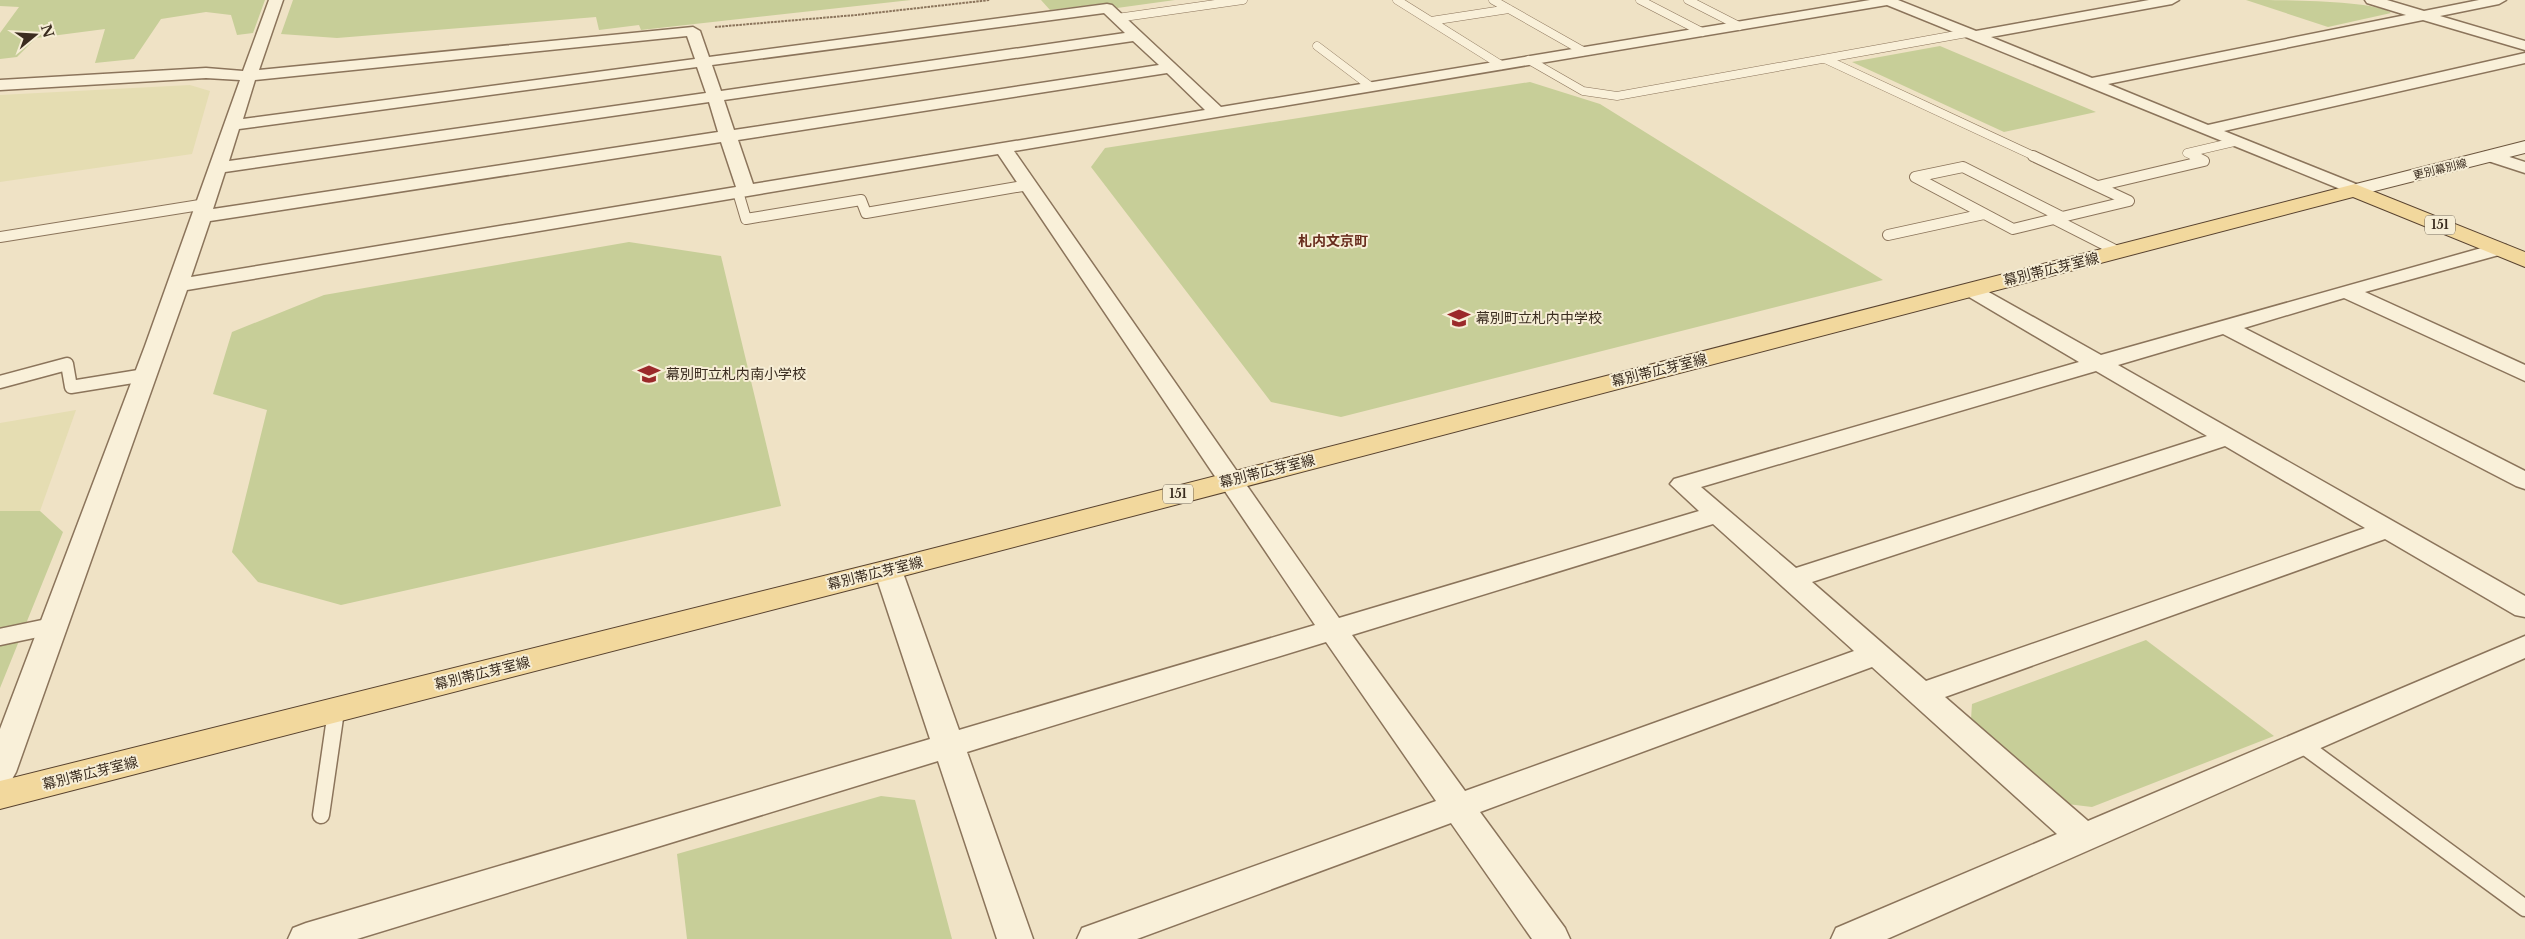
<svg xmlns="http://www.w3.org/2000/svg" width="2525" height="939" font-family="'Libre Baskerville','Noto Sans JP',serif">
<rect width="100%" height="100%" fill="#efe2c5"/>
<path fill="#e5ddb2" d="M 190,85 L 210,91 L 192,154 L 0,182 L 0,95 Z
M 76,410 L 40,511 L 0,511 L 0,423 Z"/>
<path fill="#c7ce98" d="M 0,0 L 265,0 L 253,33 L 237,35 L 231,15 L 206,12 L 161,19 L 134,59 L 95,63 L 105,29 L 36,38 L 17,57 L 0,59 L 0,33 L 19,7 L 0,6 Z
M 293,0 L 911,0 L 641,30 L 639,25 L 599,30 L 596,17 L 337,38 L 281,34 Z
M 1041,0 L 1175,0 L 1117,8 L 1112,4 L 1106,3 L 1050,10 Z
M 2246,0 C 2275,0 2375,0 2391,13 L 2328,27 Z
M 1940,46 L 2096,112 L 2004,132 L 1852,62 Z
M 1530,82 L 1600,104 L 1883,280 L 1341,417 L 1271,402 L 1091,167 L 1105,148 Z
M 629,242 L 721,256 L 781,506 L 341,605 L 258,582 L 232,552 L 267,410 L 213,394 L 232,332 L 324,295 Z
M 0,511 L 40,511 L 63,532 L 0,688 Z
M 2146,640 L 2274,736 L 2092,807 L 2067,804 L 1971,719 L 1972,704 Z
M 881,796 L 915,800 L 952,939 L 687,939 L 677,854 Z"/>
<g fill="none" stroke-linecap="round" stroke-linejoin="round">
<g stroke="#8b745b" stroke-width="9">
<path id="lane-far3" d="M 1397,0 L 1501,65
M 1493,0 L 1583,51
M 1640,0 L 1702,32
M 1688,0 L 1739,26
M 1117,18 L 1243,0
M 1431,21 L 1509,9
M 1317,46 L 1370,86
M 1825,59 L 2036,157
M 1529,60 L 1583,91 L 1617,96 L 1967,33
M 2196,157 L 2187,153 L 2234,142"/>
</g>
<g stroke="#8b745b" stroke-width="12">
<path id="lane-far2" d="M 2033,156 L 2129,201 L 2062,217
M 1963,167 L 2062,217 L 2013,229 L 1915,177 Z
M 2098,186 L 2204,161 L 2194,156
M 738,192 L 746,219 L 861,200 L 866,213 L 1028,185
M 2054,219 L 2119,252
M 1888,235 L 1984,214
M 0,237 L 206,204"/>
</g>
<g stroke="#8b745b" stroke-width="15">
<path id="lane-far1" d="M 0,382 L 67,364 L 71,387 L 145,375"/>
</g>
<g stroke="#8b745b" stroke-width="19">
<path id="lane" d="M 0,637 L 52,626
M 2300,743 L 2525,908
M 321,815 L 336,711"/>
</g>
<g stroke="#8b745b" stroke-width="3">
<path id="street" d="M 269,0 L 283,0 L 259,70 L 693,27 L 700,31 L 709,57 L 1107,4 L 1112,5 L 1221,107 L 1870,0 L 1898,0 L 1976,31 L 2149,0 L 2179,0 L 2172,4 L 1991,37 L 2092,78 L 2406,15 L 2367,3 L 2365,0 L 2387,0 L 2424,11 L 2479,0 L 2506,0 L 2499,4 L 2440,16 L 2525,41 L 2525,50 L 2423,20 L 2108,84 L 2208,125 L 2525,53 L 2525,63 L 2224,131 L 2361,186 L 2364,190 L 2361,194 L 2355,195 L 1887,5 L 1014,151 L 1339,618 L 1699,511 L 1670,484 L 1674,479 L 2079,362 L 1964,294 L 1961,290 L 1964,286 L 1971,284 L 1978,286 L 2101,355 L 2492,245 L 2506,245 L 2509,249 L 2506,253 L 2365,292 L 2525,365 L 2525,381 L 2344,298 L 2244,328 L 2525,471 L 2525,489 L 2516,486 L 2223,334 L 2118,365 L 2525,596 L 2525,617 L 2515,615 L 2385,539 L 1945,697 L 2088,821 L 2525,636 L 2525,658 L 1887,939 L 1831,939 L 1836,928 L 2057,834 L 1872,667 L 1480,812 L 1565,928 L 1570,939 L 1532,939 L 1451,823 L 1137,939 L 1077,939 L 1082,928 L 1436,801 L 1326,642 L 967,752 L 1033,939 L 997,939 L 938,761 L 357,939 L 288,939 L 293,928 L 306,923 L 930,739 L 874,570 L 878,564 L 888,561 L 898,564 L 902,570 L 959,730 L 1315,625 L 998,154 L 187,290 L 16,772 L 11,781 L 0,784 L 0,729 L 145,346 L 240,80 L 206,78 L 0,90 L 0,80 L 206,68 L 243,71 ZM 1104,13 L 1125,33 L 721,91 L 712,65 ZM 687,36 L 695,59 L 243,119 L 255,80 ZM 1133,41 L 1159,65 L 734,130 L 724,100 ZM 697,67 L 706,93 L 229,161 L 239,129 ZM 1167,73 L 1205,110 L 753,184 L 738,140 ZM 709,102 L 718,132 L 213,209 L 225,172 ZM 721,142 L 736,187 L 191,277 L 210,221 ZM 2096,371 L 2207,436 L 1796,568 L 1701,487 ZM 2225,446 L 2365,528 L 1926,681 L 1812,582 ZM 1713,524 L 1854,651 L 1465,791 L 1352,635 Z
M 2491,151 L 2525,162 L 2525,173 L 2485,160 L 2482,156 L 2485,152 Z"/>
</g>
<g stroke="#6c553e" stroke-width="2">
<path id="secondary" d="M 2525,141 L 2525,153 L 2355,196 L 2348,194 L 2345,190 L 2348,186 Z"/>
</g>
<g stroke="#58422f" stroke-width="2">
<path id="primary" d="M 2355,184 L 2525,252 L 2525,267 L 2353,197 L 888,580 L 0,809 L 0,781 L 888,560 Z"/>
</g>
<path stroke="#8b745b" stroke-width="2" stroke-dasharray="2.5 1" stroke-linecap="butt" d="M 715,27 L 856,15 L 990,0"/>
<use href="#lane-far3" stroke="#f9f0d9" stroke-width="8"/>
<use href="#lane-far2" stroke="#f9f0d9" stroke-width="10"/>
<use href="#lane-far1" stroke="#f9f0d9" stroke-width="12"/>
<use href="#lane" stroke="#f9f0d9" stroke-width="16"/>
<use href="#street" fill="#f9f0d9" fill-rule="evenodd"/>
<use href="#secondary" fill="#f9f0d9" fill-rule="evenodd"/>
<use href="#primary" fill="#f2d89d" fill-rule="evenodd"/>
</g>
<defs>
<g id="school-bare" transform="scale(1.725)"><path d="M0-5L7-2L0 1L-7-2ZM-4 1L0 2.5L4 1V4Q0 6-4 4Z" fill="#9b292a" stroke="#f6edd5" stroke-width="2.5" paint-order="stroke"/></g>
</defs>
<g fill-rule="evenodd">
<use href="#school-bare" x="1459" y="318"/>
<use href="#school-bare" x="649" y="374"/>
</g>
<g text-anchor="middle" stroke-width="4" stroke-linejoin="round" paint-order="stroke">
<g font-size="11" fill="#3a2c1f" stroke="#f6edd5">
<text transform="translate(2440 169) rotate(-14)" y="4">更別幕別線</text>
</g>
<g fill="#f6edd5" stroke="#726656" stroke-width="1">
<rect x="2425" y="215.5" width="30" height="19" rx="4"/>
<rect x="1163" y="484.5" width="30" height="19" rx="4"/>
</g>
<g font-size="12" font-weight="bold" fill="#3a2c1f">
<text x="2440" y="229">151</text>
<text x="1178" y="498">151</text>
</g>
<g font-size="14" font-weight="bold" fill="#682d1d" stroke="#f6edd5">
<text x="1333" y="246">札内文京町</text>
</g>
<g font-size="14" fill="#3a2c1f" stroke="#f6edd5">
<text transform="translate(2051 269) rotate(-14)" y="5">幕別帯広芽室線</text>
<text transform="translate(1659 370) rotate(-14)" y="5">幕別帯広芽室線</text>
<text transform="translate(1267 471) rotate(-14)" y="5">幕別帯広芽室線</text>
<text transform="translate(875 573) rotate(-14)" y="5">幕別帯広芽室線</text>
<text transform="translate(482 673) rotate(-14)" y="5">幕別帯広芽室線</text>
<text transform="translate(90 773) rotate(-14)" y="5">幕別帯広芽室線</text>
</g>
<g font-size="14" fill="#3a2c1f" stroke="#f6edd5" text-anchor="start">
<text x="1476" y="323">幕別町立札内中学校</text>
<text x="666" y="379">幕別町立札内南小学校</text>
</g>
</g>
<g transform="translate(35 35) rotate(72)" stroke="#f6edd5" stroke-width="4" paint-order="stroke">
<path d="M0-4L9 19L0 12L-9 19Z" fill="#3a2c1f"/>
<text y="-8" font-size="14" font-weight="bold" text-anchor="middle" fill="#3a2c1f">N</text>
</g>
</svg>
